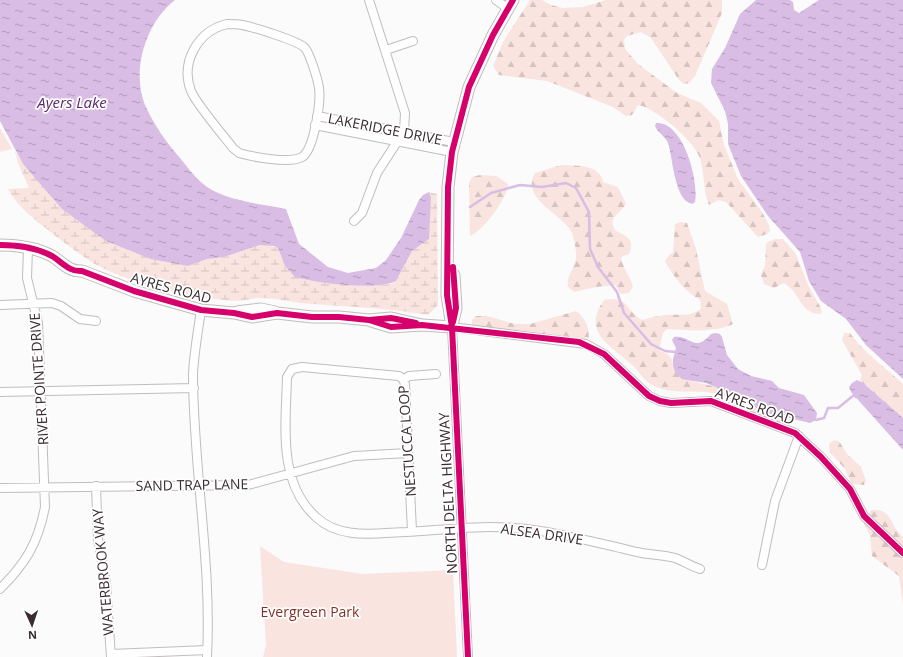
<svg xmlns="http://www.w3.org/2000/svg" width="903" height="657" font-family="'Open Sans',sans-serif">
<defs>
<pattern id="forest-firs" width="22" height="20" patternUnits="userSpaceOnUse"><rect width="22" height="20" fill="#f9e4e0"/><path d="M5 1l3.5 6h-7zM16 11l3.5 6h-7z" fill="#d6c4c1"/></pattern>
<pattern id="wetland-marsh" width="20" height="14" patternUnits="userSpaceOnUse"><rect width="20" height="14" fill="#f9e4e0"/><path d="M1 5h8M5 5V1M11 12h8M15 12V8" fill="none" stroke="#d6c4c1"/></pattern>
<pattern id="water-ripples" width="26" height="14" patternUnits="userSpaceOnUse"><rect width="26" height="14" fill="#d9bde5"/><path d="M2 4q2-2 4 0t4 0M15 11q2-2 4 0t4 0" fill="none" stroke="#b19aba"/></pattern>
</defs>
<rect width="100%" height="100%" fill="#fbfbfb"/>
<path fill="url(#forest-firs)" d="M 530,0 L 542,0 L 551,5 L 563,8 L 583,7 L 606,0 L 722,0 L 722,13 L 695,76 L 689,83 L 684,84 L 679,80 L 651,38 L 641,32 L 627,36 L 624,40 L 625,49 L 638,64 L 677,93 L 701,103 L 719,121 L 724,145 L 738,179 L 762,212 L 769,225 L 770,231 L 767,234 L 758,237 L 726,202 L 718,200 L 709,205 C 702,188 705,169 699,156 C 693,140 654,107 638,105 L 632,115 L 626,116 L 613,107 L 547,81 L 499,75 L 493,66 L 503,42 Z
M 561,165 C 577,166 600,164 603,182 L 618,187 L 626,204 C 620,214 606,218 616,231 C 628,236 635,241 629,254 L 623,256 L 621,258 C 624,271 630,275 633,287 L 629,293 L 620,294 L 616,285 L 596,287 L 574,292 L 568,287 C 566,275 575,269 576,258 C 577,252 574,239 572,233 C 564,214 519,199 535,173 Z
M 480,175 L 496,176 L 508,184 C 508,198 483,231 470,236 L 469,183 L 472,177 Z
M 681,222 L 687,223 L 696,249 L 705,291 L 727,304 L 733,324 C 713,333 689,330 667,329 L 663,333 L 659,350 C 668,355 672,354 673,365 C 679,370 686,379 693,381 C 705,386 719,384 729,395 L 768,413 L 793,420 L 791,422 C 776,426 748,411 734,404 C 728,401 722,395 716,394 C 698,389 679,394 662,389 C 641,382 644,375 630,363 C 608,344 582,331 604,300 C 629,295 624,310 642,320 C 650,318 659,315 667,315 C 678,314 694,317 701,308 L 700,300 C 683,290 674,277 665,261 L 670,254 L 673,253 L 675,224 Z
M 775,239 L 783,239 L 796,254 L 808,285 L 822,310 L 821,314 C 805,314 802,303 794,292 C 792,289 788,286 784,283 L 774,288 L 764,284 L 761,275 L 765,265 L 766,243 Z
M 576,311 C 585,318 589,326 589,338 L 577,340 L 472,328 L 472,320 L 476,316 L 487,316 L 515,324 L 530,324 Z
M 844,333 L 850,333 C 864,353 885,367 903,384 L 903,419 C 889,406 871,395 860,380 L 862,375 L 842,340 Z
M 834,440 L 839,441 L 847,454 L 861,467 L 866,481 L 864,485 L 852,484 L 845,469 L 830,452 L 829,444 Z
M 871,510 C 893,508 889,526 903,537 L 903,605 L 899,576 L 872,556 L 870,536 L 864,523 Z"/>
<path fill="url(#wetland-marsh)" d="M 15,151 L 23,164 L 188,266 L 207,259 L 224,257 L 260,245 L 267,245 L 278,248 L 282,259 L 303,279 L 361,286 L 391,284 L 396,281 L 412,251 L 429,239 L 429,192 L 437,194 L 438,305 L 428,315 C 389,308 352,307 313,304 C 295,303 277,298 259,298 C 251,298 243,301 235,301 C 193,298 122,283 87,259 C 75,251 64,242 53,234 C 37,221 18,208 8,189 L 29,188 L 18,163 Z"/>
<path fill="#f9e4e0" d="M 0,128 L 12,149 L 0,152 Z
M 260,546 L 284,562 L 363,574 L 453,570 L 457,657 L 263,657 L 266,645 Z"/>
<path fill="url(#water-ripples)" d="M 0,0 L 175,0 C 146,22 131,71 145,105 C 154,125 166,142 180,158 C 189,169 200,184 212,190 C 235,202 262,204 286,209 L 299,244 L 328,267 L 348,273 L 376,268 L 386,260 L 401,238 L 419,200 L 423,195 L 429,192 L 431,197 L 429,239 L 412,251 L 396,281 C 376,291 317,283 295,277 L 285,266 L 278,248 L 274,246 L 260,245 L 224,257 L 207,259 L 188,266 L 151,259 L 106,241 L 62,209 L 23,164 L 0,121 Z
M 756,0 L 790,0 L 793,2 L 794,10 L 799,13 L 819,0 L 903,0 L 903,379 L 866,345 L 846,319 L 821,301 L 809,281 L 800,252 L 768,216 L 741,176 L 728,144 L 728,124 L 725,111 L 711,83 L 712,69 L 725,48 L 740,14 Z
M 656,123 C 684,121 699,182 695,202 L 692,204 C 674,200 673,158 668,143 C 665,136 658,133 655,126 Z
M 715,333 L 720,334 L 722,337 L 727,355 L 738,369 L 751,376 L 772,381 L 779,388 L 804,395 L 817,413 L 816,420 L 810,423 L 768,413 L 734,398 L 725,391 L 706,383 L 682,379 L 675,372 L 673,365 L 673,359 L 676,348 L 672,340 L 674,337 C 690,334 694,354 711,334 Z
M 857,380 L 863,383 L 903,418 L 903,450 L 851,392 L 849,387 L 852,383 Z"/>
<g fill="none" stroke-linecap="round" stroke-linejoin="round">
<path stroke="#d9bde5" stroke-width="2.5" d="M 470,207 L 491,193 L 520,185 L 542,187 L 566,183 L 576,188 L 589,212 L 590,249 L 598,267 L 617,292 L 624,313 L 651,344 L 665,351 L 675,352
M 816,420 L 824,418 L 828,408 L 838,408 L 854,395 L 856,397"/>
<g stroke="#c2bcbe" stroke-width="10">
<path id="street" d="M 496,0 L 507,8
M 227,24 C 232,24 237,24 242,25 C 253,27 299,41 305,48 C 310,54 318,80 319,88 C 321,102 314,150 302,157 C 290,164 253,157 239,153 L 233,148 C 223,135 197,105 191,91 C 180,62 198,31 227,24 Z
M 386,50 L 413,41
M 317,116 L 454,142
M 315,125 L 452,152
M 354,221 L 362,213 L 377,173 L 404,131 L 405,113 L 369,0
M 0,305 L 52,303 L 61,306 L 80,319 L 96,321
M 201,310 C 198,331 194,353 193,374 C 193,468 212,562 207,657
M 403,380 L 409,376 L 436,374
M 0,392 L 194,388
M 96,486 L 98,539 L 106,584 L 111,657
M 0,488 L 248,485 L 354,456 L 408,453
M 412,531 L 405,384 L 403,379 L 399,376 L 302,367 L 292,369 L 287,377 C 286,423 277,482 316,517 C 340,540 376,533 406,532 C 441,530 478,525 514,528 C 545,530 577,538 607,545 C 618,547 630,551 642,553 C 653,555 664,555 675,558 C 683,561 691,566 700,569
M 762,565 L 775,501 L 799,436
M 0,589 C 26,563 38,543 45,507 L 38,323 L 27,278 L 28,248
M 111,654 L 207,650
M 468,657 L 452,327 L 586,344 L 604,354 L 649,396 L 660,401 L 671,403 L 711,401 L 795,433 L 821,457 L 850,489 L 864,516 L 903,553"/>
</g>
<g stroke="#c2bcbe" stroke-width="13">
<path id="secondary" d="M 0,245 C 17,245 37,248 52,256 C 62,262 69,272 82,271 L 134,291 L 201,310 L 234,313 L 252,317 L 277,313 L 312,317 L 339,317 L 369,320 L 391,318 L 422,325
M 237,312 L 261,309 L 275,312
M 371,321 L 391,327 L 422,325 L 452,327
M 453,321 L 456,308 L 454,275
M 452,327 L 447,295 L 448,187 L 452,152 L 469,87 L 493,35 L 513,0"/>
</g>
<use href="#street" stroke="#fefefe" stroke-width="8"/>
<use href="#secondary" stroke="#fefefe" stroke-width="11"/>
<g stroke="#fff" stroke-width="8">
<path id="cycleway" d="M 0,245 C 17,245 37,248 52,256 C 62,262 69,272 82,271 L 134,291 L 201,310 L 234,313 L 252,317 L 277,313 L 312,317 L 339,317 L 369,320 L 391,318 L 416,323
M 369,320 L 391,327 L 422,325 L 579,342 L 604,354 L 649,396 L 660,401 L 671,403 L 711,401 L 795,433 L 821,457 L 850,489 L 864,516 L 903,553
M 453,322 L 456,308 L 453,267
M 468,657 L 452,327 L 447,295 L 448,187 L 452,152 L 469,87 L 493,35 L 513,0"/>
</g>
<use href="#cycleway" stroke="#d6006c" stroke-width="6"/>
</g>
<g text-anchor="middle" stroke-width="3.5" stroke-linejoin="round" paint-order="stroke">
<g font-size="14" fill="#382c31" stroke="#fff">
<text transform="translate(385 129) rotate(11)" y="5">LAKERIDGE DRIVE</text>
<text transform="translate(171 288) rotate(15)" y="5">AYRES ROAD</text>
<text transform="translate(39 379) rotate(-94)" y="5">RIVER POINTE DRIVE</text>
<text transform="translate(755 406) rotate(20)" y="5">AYRES ROAD</text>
<text transform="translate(407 441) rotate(-94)" y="5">NESTUCCA LOOP</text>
<text transform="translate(192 485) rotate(-1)" y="5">SAND TRAP LANE</text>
<text transform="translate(448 493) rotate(-93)" y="5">NORTH DELTA HIGHWAY</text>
<text transform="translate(542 534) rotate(8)" y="5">ALSEA DRIVE</text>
<text transform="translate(103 572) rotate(-95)" y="5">WATERBROOK WAY</text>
</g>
<g font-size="14" fill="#872f26" stroke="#fff">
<text x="310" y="617">Evergreen Park</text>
</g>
<g font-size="15" font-style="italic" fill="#5b296d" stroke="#fff">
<text x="72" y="108">Ayers Lake</text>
</g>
</g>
<g transform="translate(32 625) rotate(177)" stroke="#ffffff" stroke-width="3" paint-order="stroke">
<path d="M0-3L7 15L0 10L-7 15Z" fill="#382c31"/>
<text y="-6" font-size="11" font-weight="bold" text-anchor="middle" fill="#382c31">N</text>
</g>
</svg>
